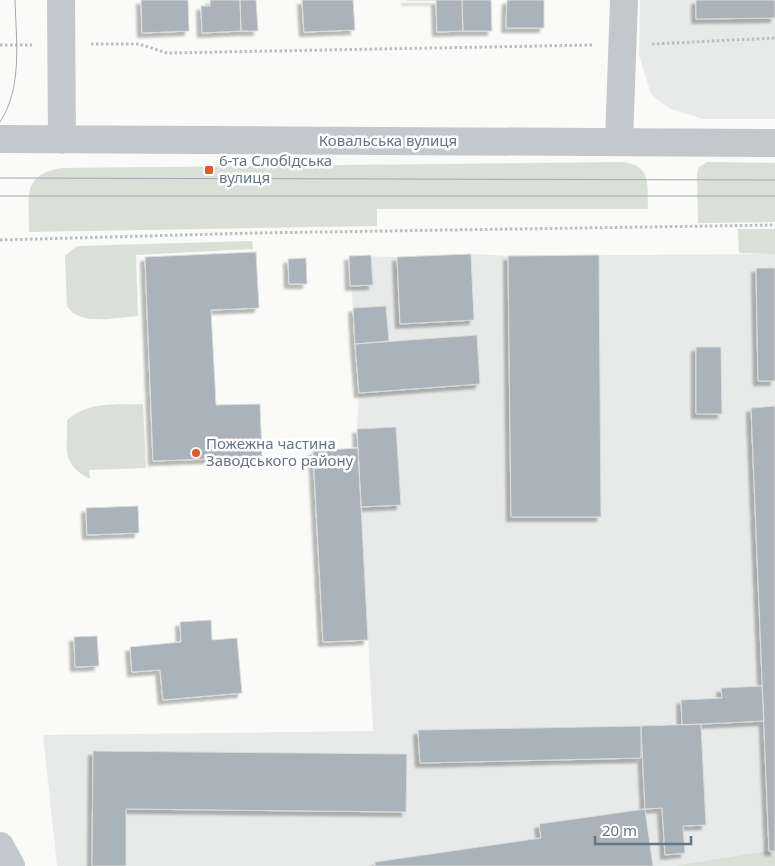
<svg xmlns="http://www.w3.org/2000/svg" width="775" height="866" font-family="'Noto Sans',sans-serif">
<defs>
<filter id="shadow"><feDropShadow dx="-4.5" dy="4.5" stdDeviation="1" flood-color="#0004"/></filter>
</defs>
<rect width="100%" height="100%" fill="#fafaf8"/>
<path fill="#e8e9e9" d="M 640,0 L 775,0 L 775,119 L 704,119 L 670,109 L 651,94 L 639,55 Z
M 471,254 L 508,256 L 775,254 L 775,851 L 672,866 L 57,866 L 43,735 L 373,731 L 357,429 L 359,393 L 349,256 L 397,257 Z"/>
<path fill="#dadfd7" d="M 620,162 C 652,164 647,183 648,209 L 377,209 L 377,226 L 29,232 C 30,197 20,175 62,168 Z
M 707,162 L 775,163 L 775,222 L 698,223 L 697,173 L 699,167 Z
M 738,229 L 775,229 L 775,254 L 739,253 Z
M 252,241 L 253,249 L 136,255 L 138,316 C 118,317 79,327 67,306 L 65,256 L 77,246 Z
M 143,404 L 146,468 L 89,470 L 90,479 C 60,463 68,450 67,420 C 89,401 115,405 143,404 Z
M 769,851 L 775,851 L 775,866 L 672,866 Z"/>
<path fill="#aab3b9" stroke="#dcdcda" filter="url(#shadow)" d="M 141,0 L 188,0 L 189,31 L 142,33 Z
M 210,0 L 240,0 L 241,31 L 202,33 L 201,6 L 210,6 Z
M 240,0 L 256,0 L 258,31 L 241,31 Z
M 302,0 L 353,0 L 355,30 L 304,32 Z
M 406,0 L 462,0 L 463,31 L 437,32 L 436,0 Z
M 462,0 L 491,0 L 492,31 L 463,31 Z
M 507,0 L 544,0 L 544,28 L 506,28 Z
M 696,0 L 775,0 L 775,18 L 696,19 Z
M 256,252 L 259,308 L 211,310 L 216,405 L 260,404 L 262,457 L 153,461 L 145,257 Z
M 471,254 L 474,320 L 400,324 L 397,257 Z
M 371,255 L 373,285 L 350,286 L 349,256 Z
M 599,255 L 601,517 L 511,517 L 508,256 Z
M 306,258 L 307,284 L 289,284 L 288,259 Z
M 756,268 L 775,268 L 775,381 L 758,381 Z
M 386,306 L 389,341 L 355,344 L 353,308 Z
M 477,335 L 480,384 L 359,393 L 355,344 Z
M 696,347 L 721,347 L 722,414 L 696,414 Z
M 775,406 L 775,851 L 769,851 L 751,408 Z
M 396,427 L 401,505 L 361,507 L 357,429 Z
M 358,448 L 368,640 L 323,642 L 313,451 Z
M 138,506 L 139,533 L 87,535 L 86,508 Z
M 211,620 L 212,640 L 237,638 L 242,693 L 163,700 L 160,670 L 132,672 L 130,647 L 181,642 L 180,622 Z
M 97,636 L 99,666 L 75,667 L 74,637 Z
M 762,686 L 764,721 L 682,725 L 681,700 L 722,698 L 721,688 Z
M 701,724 L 706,825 L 683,826 L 685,853 L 665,855 L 662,808 L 645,809 L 641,726 Z
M 641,726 L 641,758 L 420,763 L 418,730 Z
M 93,751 L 407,754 L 406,812 L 126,809 L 126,866 L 92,866 Z
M 645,809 L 653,866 L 375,866 L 375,862 L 541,838 L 539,824 Z"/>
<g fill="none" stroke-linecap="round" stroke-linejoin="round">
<path stroke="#bbbfc2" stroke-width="3" stroke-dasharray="2.5 2.5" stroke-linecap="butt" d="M 91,44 L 139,44 L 167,53 L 593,45
M 652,44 L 775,38
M 0,45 L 32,45
M 0,240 L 255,233 L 775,225"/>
<path stroke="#c3c8cc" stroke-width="28" d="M 61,0 L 62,140
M 0,139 L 775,143
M 619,142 L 624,0
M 0,846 L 11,866"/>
<path stroke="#a2aab0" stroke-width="1" d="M 0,122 C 23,87 16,40 15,0
M 0,178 L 775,180
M 0,196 L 775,196"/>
</g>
<g fill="#e4572e" stroke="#fff" stroke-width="2">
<rect x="204" y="165" width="10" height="10" rx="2.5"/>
<circle cx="196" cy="453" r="5"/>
</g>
<g text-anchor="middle" stroke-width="5" stroke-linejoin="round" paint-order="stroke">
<g font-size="15" fill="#657683" stroke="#fff">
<text x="388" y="146">Ковальська вулиця</text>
</g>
<g font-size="15" fill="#657683" stroke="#fff" text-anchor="start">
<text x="219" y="166">6-та Слобідська<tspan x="219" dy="17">вулиця</tspan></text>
<text x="206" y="449">Пожежна частина<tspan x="206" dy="17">Заводського району</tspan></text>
</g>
</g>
<path d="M595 836v8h96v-8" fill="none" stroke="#657683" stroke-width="2.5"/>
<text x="602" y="836" font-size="15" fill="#657683" stroke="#ffffff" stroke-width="4" paint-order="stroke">20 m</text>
</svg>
